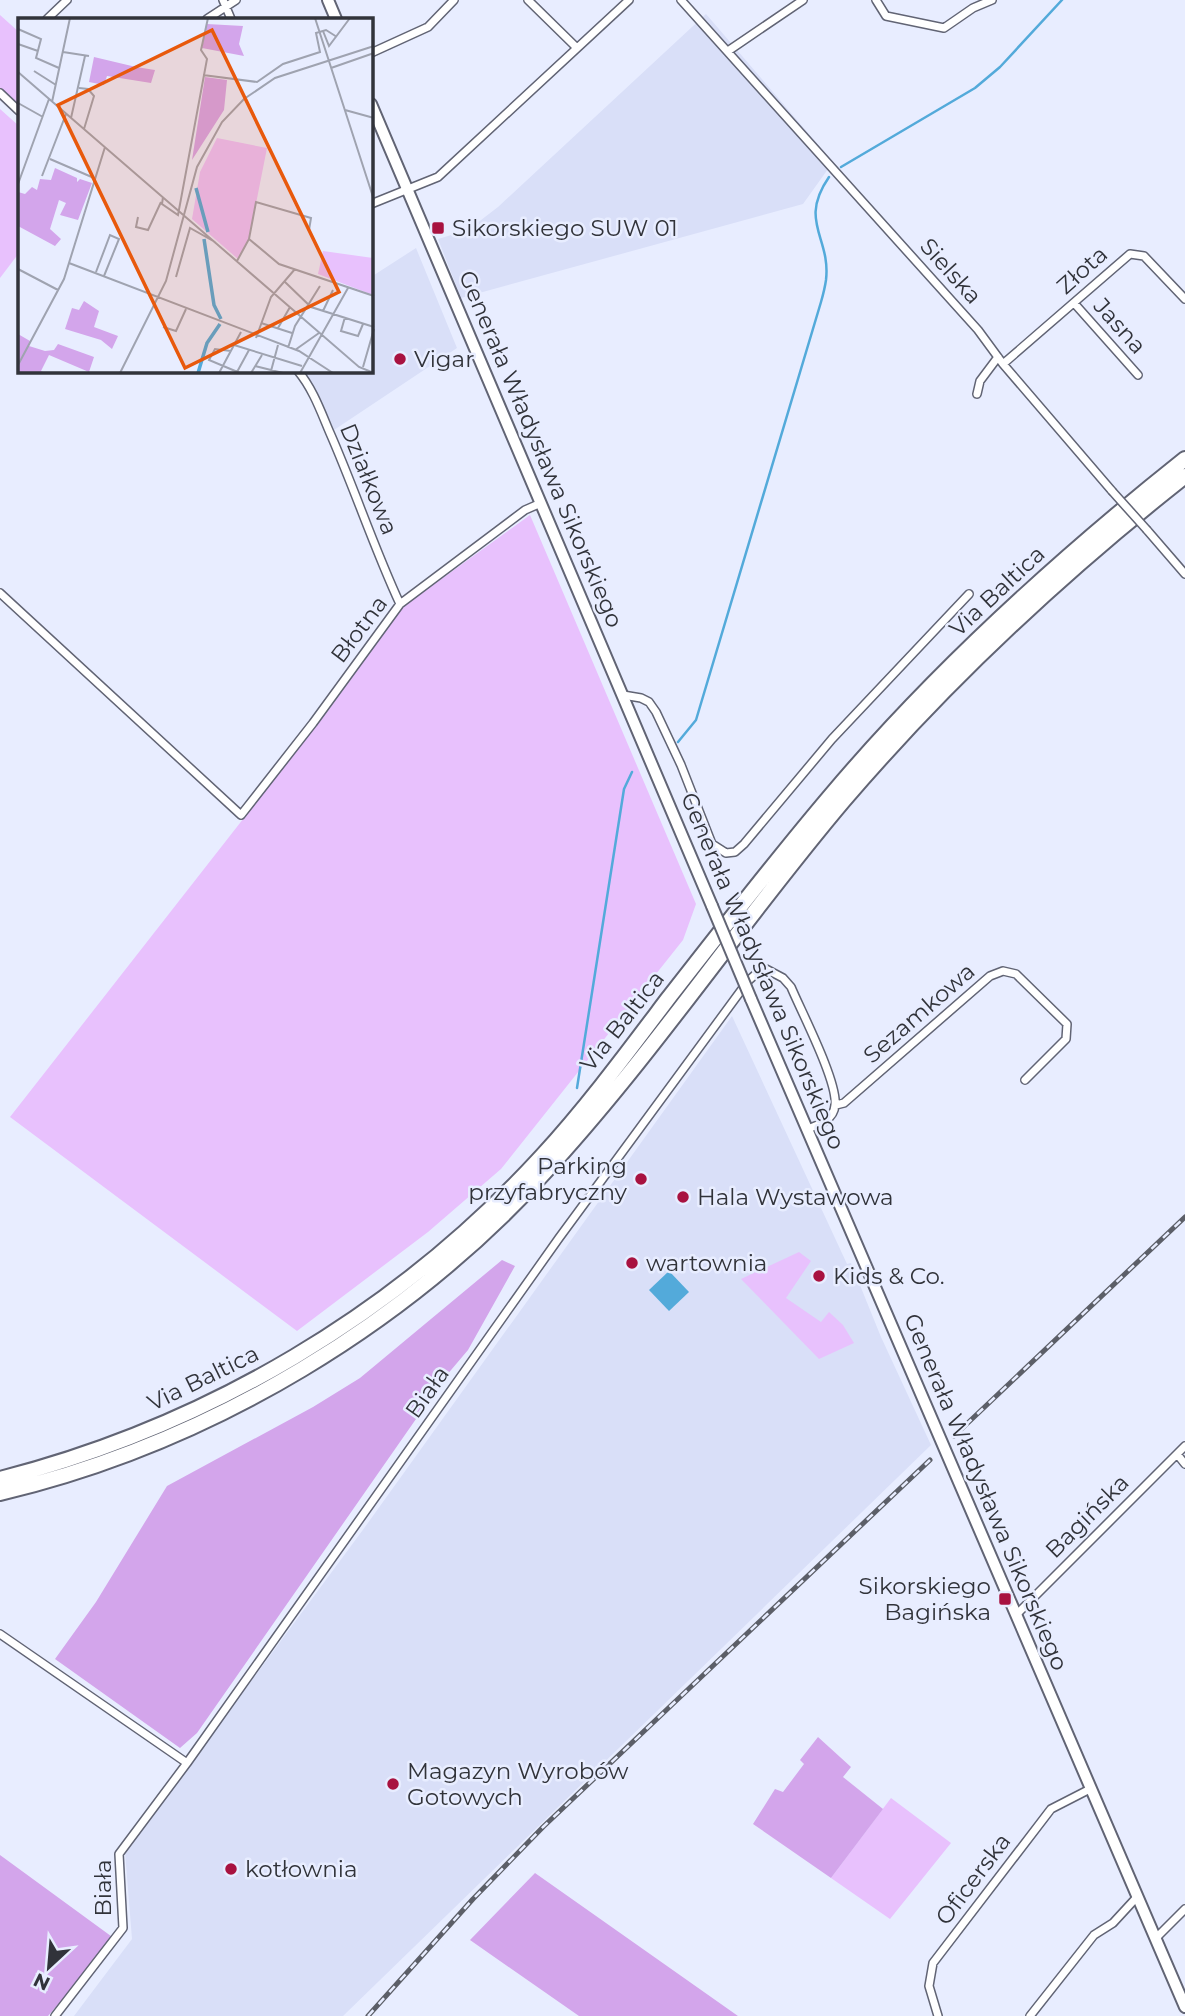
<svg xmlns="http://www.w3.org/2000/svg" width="1185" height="2016" font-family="Montserrat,sans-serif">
<rect width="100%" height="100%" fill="#e8edff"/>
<path fill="#d9dff8" d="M 706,14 L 833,162 L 803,204 L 461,298 L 438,239 L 468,230 L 498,207 Z
M 416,248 L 457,348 L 334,430 L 303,371 L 371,371 L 371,277 Z
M 732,1016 L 847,1264 L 851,1263 L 881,1337 L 931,1445 L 343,2016 L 74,2016 L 132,1939 L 125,1852 L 365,1527 Z"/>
<path fill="#e8c1fd" d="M 0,15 L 19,32 L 19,105 L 0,88 Z
M 0,109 L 19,126 L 19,253 L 0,278 Z
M 530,515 L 696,904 L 683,940 L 501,1169 L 428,1232 L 297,1331 L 10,1117 L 330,708 L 404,606 Z
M 799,1252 L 811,1261 L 786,1298 L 821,1322 L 829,1312 L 843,1325 L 854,1343 L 819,1359 L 741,1279 Z
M 891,1798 L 951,1843 L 890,1919 L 831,1878 Z"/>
<path fill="#d3a5eb" d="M 502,1260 L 515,1266 L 468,1350 L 446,1376 L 197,1733 L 180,1748 L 55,1659 L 96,1602 L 167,1486 L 313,1407 L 360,1378 Z
M 818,1737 L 851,1767 L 843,1777 L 883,1809 L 831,1878 L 753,1824 L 775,1789 L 783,1792 L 804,1764 L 800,1760 Z
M 0,1855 L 115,1939 L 48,2016 L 0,2016 Z
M 535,1873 L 738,2016 L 579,2016 L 470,1940 Z"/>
<path fill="#53aada" d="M 669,1271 L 689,1292 L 669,1311 L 649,1290 Z"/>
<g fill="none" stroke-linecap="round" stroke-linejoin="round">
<path stroke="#53aada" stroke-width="2.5" d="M 841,167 L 975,88 L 1000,67 L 1062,0
M 678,742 L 696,720 L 821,302 C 823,295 825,287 826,280 C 831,237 798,222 829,177
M 577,1088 L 624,789 L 632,772"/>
<g stroke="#616474" stroke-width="10">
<path id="street" d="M 223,0 L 231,19
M 528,0 L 577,48
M 681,0 L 978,330 L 1003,364 L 1112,491
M 876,0 L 886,16 L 944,28 L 973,8 L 992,0
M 47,19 L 67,0
M 207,19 L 236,0
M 728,51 L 803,0
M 371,53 L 428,27 L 454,0
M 0,93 L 19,111
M 371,204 L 438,177 L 629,0
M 1074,303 L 1138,375
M 1003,364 L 1130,254 L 1144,256 L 1185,299
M 298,371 C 313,389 321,412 330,433 C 355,490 374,548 400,604
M 977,394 L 980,381 L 998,357
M 1147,530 L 1185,574
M 0,593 L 241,815 L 313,723 L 400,604 L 525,510 L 541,503
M 623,695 L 641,698 L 649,702 L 656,712 L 681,765 L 712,844 L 726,853 L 735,852 L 744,844 L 832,739 L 969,594
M 836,1105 L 844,1103 L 990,976 L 1003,971 L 1016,974 L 1067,1024 L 1066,1039 L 1025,1080
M 1177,1454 L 1185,1464
M 1017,1614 L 1185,1446
M 0,1634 L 187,1763
M 1155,1939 L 1185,1909
M 55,2016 L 123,1928 L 119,1854 L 187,1763 L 559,1238 L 748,981 L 757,973 L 766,969 L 783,978 L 791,987 C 801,1011 838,1082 835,1105 C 834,1120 819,1125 807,1129
M 938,2016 L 929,1986 L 933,1963 L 1051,1809 L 1090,1789
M 1030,2016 L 1094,1935 L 1113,1923 L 1137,1897"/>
</g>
<g stroke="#616474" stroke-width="14">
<path id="secondary" d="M 328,0 L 336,19
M 371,104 L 712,906
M 751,999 L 1185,2007"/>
</g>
<g stroke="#616474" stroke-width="18">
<path id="highway" d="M 0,1479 C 207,1426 397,1314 542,1156 C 587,1107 627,1053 667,1000 C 721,931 775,861 832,794 C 937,670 1058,560 1185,459
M 0,1493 C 211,1443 410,1323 554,1162 C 658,1047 744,918 844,800 C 946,681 1062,573 1185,476"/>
</g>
<use href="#street" stroke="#fff" stroke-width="7"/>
<use href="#secondary" stroke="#fff" stroke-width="10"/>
<use href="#highway" stroke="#fff" stroke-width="14"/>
<g stroke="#5c5f68" stroke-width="5">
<path id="rail" d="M 954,1436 L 1185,1217
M 368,2016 L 473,1899 L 543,1827 L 930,1460"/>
</g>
<use href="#rail" stroke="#e8edff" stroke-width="2.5" stroke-dasharray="8" stroke-linecap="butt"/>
<g stroke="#616474" stroke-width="10" stroke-linecap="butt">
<path id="street-bridge" d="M 1112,491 L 1147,530"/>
</g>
<g stroke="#616474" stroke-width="14" stroke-linecap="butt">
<path id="secondary-bridge" d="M 712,906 L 751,999"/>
</g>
<use href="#street-bridge" stroke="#fff" stroke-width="7"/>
<use href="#secondary-bridge" stroke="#fff" stroke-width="10"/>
</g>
<g fill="#a81240" stroke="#e8edff" stroke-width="2.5">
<rect x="431" y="221" width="14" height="14" rx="3.5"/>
<circle cx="400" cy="359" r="7"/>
<circle cx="641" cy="1179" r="7"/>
<circle cx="683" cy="1197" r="7"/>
<circle cx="632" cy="1263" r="7"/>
<circle cx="819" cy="1276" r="7"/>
<rect x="998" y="1592" width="14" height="14" rx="3.5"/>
<circle cx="393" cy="1784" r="7"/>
<circle cx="231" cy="1869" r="7"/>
</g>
<g text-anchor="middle" stroke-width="5" stroke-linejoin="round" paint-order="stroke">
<g font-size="23" fill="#31333a" stroke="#e8edff" text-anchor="start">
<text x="452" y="236">Sikorskiego SUW 01</text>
<text x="414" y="367">Vigar</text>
<text x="627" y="1174" text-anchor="end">Parking<tspan x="627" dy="26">przyfabryczny</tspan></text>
<text x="697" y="1205">Hala Wystawowa</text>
<text x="646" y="1271">wartownia</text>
<text x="833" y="1284">Kids &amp; Co.</text>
<text x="991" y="1594" text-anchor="end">Sikorskiego<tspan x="991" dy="26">Bagińska</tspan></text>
<text x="407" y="1779">Magazyn Wyrobów<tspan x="407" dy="26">Gotowych</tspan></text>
<text x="245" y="1877">kotłownia</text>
</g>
<g font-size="23" fill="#31333a" stroke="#e8edff">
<text transform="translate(1082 270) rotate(-42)" y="8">Złota</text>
<text transform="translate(951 271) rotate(48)" y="8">Sielska</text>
<text transform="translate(1120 326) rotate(48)" y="8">Jasna</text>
<text transform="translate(541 449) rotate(67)" y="8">Generała Władysława Sikorskiego</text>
<text transform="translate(369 479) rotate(68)" y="8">Działkowa</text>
<text transform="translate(997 591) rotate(-43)" y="8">Via Baltica</text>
<text transform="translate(359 629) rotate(-53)" y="8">Błotna</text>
<text transform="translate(763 971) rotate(67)" y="8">Generała Władysława Sikorskiego</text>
<text transform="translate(919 1013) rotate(-41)" y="8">Sezamkowa</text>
<text transform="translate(622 1021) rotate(-52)" y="8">Via Baltica</text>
<text transform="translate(203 1378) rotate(-26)" y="8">Via Baltica</text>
<text transform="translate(427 1392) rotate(-55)" y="8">Biała</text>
<text transform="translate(986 1492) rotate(67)" y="8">Generała Władysława Sikorskiego</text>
<text transform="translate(1087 1516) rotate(-45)" y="8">Bagińska</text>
<text transform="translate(973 1879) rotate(-53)" y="8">Oficerska</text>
<text transform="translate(103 1888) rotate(-90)" y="8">Biała</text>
</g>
</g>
<g transform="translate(18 18)">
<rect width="355" height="355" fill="#e8edff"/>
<path d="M 199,120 L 249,130 L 231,221 L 220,241 L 174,201 L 182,154 ZM 305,233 L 355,240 L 355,277 L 300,256 Z" fill="#e8c1fd"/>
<path d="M 189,6 L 225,8 L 221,26 L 226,38 L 184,30 ZM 76,39 L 118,49 L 137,52 L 133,65 L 89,58 L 86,67 L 71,64 ZM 187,59 L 209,62 L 206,92 L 174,142 ZM 37,150 L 59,160 L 59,164 L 62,161 L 74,165 L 60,202 L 42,197 L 48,185 L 41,182 L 32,211 L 43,221 L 37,228 L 0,208 L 0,174 L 7,176 L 14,169 L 19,172 L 22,161 L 33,162 ZM 66,283 L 81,293 L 76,309 L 100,318 L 94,331 L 83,322 L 47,311 L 54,290 L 61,292 ZM 0,316 L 12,323 L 11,328 L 27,333 L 36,332 L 40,326 L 76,339 L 71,354 L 31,337 L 23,353 L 27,355 L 0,355 Z" fill="#d3a5eb"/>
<path fill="none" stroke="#53aada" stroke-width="3.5" d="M 178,170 L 190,214M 186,221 L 196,287 L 203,301M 180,355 L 189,325 L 202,306"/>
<path fill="none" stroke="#9fa3b0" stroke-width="2" d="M 297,0 L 356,182M 0,11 L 23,21 L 18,40 L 41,50M 305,13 L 311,28 L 332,0M 0,26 L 20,33M 45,34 L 71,38M 313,50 L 356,35M 16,53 L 38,67M 0,54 L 341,349 L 356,355M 185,57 L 239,64 L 265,46 L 302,34 L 298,15 L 308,12 L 319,19M 61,70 L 70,71 L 76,78 L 66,111M 34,84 L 52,0M 0,85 L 25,99M 327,92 L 356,100M 53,100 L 67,38M 32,141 L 76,160M 24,158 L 48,96M 0,166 L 31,81M 145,179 L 144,186 L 160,197 L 189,41 L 183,32 L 190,0M 120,199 L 118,209 L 130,212 L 143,184M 231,221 L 261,246 L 356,278M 219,243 L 231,221 L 238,184 L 293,200 L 291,212M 51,245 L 281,333 L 315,355M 0,251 L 40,272M 78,254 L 92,217 L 101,221 L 86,258M 158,259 L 172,210 L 197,224M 267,264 L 293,289 L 356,309M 305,293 L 315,272M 327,299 L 323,313 L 340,318 L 345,306M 243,305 L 274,315M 145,309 L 158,313 L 168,291M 260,310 L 272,289M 238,320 L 253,279 L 277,251M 216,327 L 284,348M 270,330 L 277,308 L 302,268M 277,332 L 301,315M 213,333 L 197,331 L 191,342 L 222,355M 0,347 L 46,261 L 87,129M 237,348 L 265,355M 345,349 L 356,311M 253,353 L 260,327M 219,354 L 231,332M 102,355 L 148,263 L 179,149 L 204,104 L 226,81 L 257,60 L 356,28M 201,355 L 223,314M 233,355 L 244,337M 282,355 L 330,270"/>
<path fill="#e8590c" fill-opacity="0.15" stroke="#e8590c" stroke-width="3.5" d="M 194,12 L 321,274 L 167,350 L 40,87 Z"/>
<rect width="355" height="355" fill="none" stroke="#31333a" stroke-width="3.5"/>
</g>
<g transform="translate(49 1967) rotate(206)" stroke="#e8edff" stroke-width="5" paint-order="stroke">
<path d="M0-5L12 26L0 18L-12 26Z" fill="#31333a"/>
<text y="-10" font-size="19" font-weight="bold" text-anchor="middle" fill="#31333a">N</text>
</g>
</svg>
